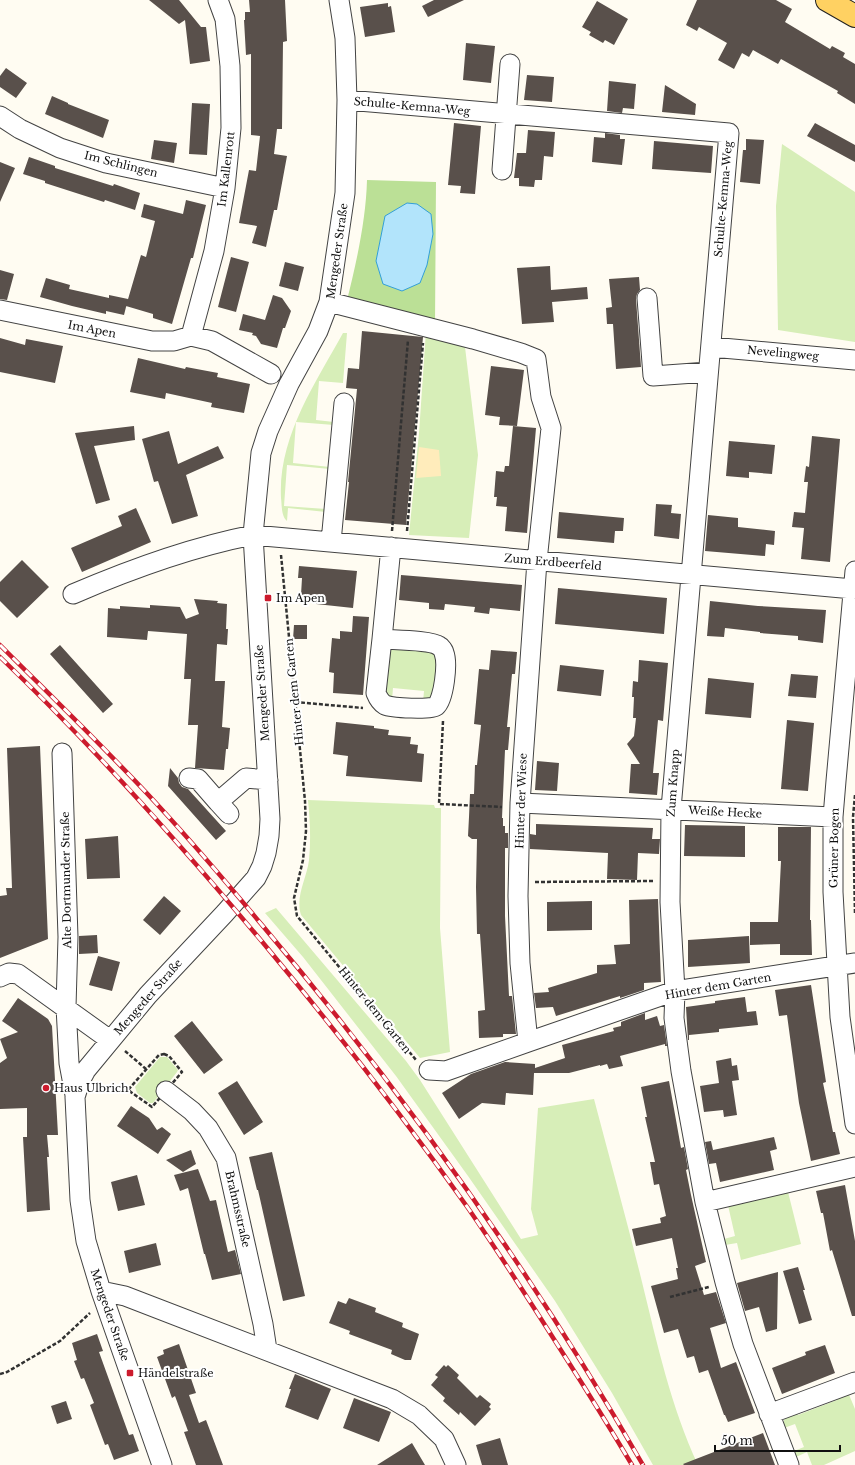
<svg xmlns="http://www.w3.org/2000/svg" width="855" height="1465" font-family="'Libre Baskerville',serif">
<rect width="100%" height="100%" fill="#fffcf2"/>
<path fill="#d7eeb8" d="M 782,144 L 855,192 L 855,342 L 778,330 L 776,206 Z
M 426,331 L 465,347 L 478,455 L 469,538 L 409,535 L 419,433 Z
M 343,333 L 347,333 L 343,383 L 319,381 L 316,420 L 334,422 L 334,425 L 296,422 L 293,463 L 330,467 L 330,469 L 287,465 L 284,506 L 326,509 L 326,512 L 288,508 L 287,521 C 281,516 282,505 281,498 C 278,437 315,384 343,333 Z
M 394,647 L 431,650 L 437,656 L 435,694 L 432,699 L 423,702 L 424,691 L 393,688 L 392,700 L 388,696 L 384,689 L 389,651 Z
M 308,800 L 434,805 L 435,808 L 441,808 L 440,928 L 450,1052 L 420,1058 L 301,915 C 295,896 307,878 309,860 C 311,840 310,820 308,800 Z
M 276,908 L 406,1061 L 420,1080 L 521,1239 L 538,1235 L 531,1209 L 538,1108 L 594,1099 C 610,1160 627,1221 642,1282 C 657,1343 671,1407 698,1465 L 653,1465 L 612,1393 L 555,1301 L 468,1176 L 396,1076 L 303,957 L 265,913 Z
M 160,1057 L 167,1057 L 178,1070 L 177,1072 L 153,1103 L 150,1103 L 137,1093 L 135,1087 Z
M 787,1188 L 801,1244 L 741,1260 L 737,1243 L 725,1245 L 724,1239 L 735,1236 L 727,1201 L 734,1205 L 781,1194 L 780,1189 Z
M 847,1390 L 855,1409 L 855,1451 L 824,1465 L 812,1465 L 807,1452 L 796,1457 L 794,1451 L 804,1447 L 795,1424 L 784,1428 C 782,1418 787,1414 796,1410 L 798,1415 L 837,1400 L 836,1395 Z"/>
<path fill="#bbe096" d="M 367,180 L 436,182 L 435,325 L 346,304 C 356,265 366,220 367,180 Z"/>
<path fill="#ffecbb" d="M 419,447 L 439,450 L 441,476 L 416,478 Z"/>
<path fill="#b2e4fb" stroke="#339fd8" d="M 407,203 L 417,204 L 431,214 L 433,234 L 427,265 L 420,283 L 402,291 L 383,284 L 376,261 L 385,216 Z"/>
<path fill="#59504b" d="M 149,0 L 179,0 L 201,27 L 206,27 L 210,61 L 190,64 L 185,20 L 179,24 Z
M 249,0 L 285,0 L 287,41 L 283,42 L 282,129 L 277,129 L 274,154 L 287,156 L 277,210 L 274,210 L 266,247 L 252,243 L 257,226 L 239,223 L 249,170 L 256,171 L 260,136 L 251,135 L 251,54 L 246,55 L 244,20 L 245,20 L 245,12 L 250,12 Z
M 434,0 L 464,0 L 428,17 L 422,6 Z
M 697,0 L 776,0 L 792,9 L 785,22 L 830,49 L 832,46 L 845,53 L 843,57 L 855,64 L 855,104 L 837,93 L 838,91 L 781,59 L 778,64 L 753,50 L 749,57 L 742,53 L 734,69 L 718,60 L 727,43 L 699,27 L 697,31 L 686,25 Z
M 597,1 L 628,19 L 614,45 L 605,40 L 603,43 L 589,35 L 591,32 L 582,27 Z
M 388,3 L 388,7 L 391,6 L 395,32 L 365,37 L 360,7 Z
M 466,43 L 495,46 L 491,83 L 463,80 Z
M 6,68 L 27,83 L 16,98 L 0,87 L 0,76 Z
M 527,75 L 554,77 L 552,102 L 524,100 Z
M 609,81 L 636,84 L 634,109 L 623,108 L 622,113 L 607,111 Z
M 665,85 L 696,104 L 695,115 L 662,112 Z
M 52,96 L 68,103 L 68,104 L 109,120 L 103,138 L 45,114 Z
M 192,103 L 210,104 L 207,155 L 189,154 Z
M 454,123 L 481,126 L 475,194 L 460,193 L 461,186 L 448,185 Z
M 815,123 L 855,145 L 855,162 L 807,136 Z
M 528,130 L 555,132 L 553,157 L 544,156 L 542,180 L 535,180 L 534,187 L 519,186 L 519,178 L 514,178 L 517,153 L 526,153 Z
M 605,133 L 620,135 L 620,139 L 625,139 L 622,165 L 592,162 L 594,137 L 605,138 Z
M 746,139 L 764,140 L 760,184 L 740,182 L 743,150 L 746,150 Z
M 154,140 L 177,143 L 174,163 L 151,159 Z
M 654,141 L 713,146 L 711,173 L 652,169 Z
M 29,157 L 55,166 L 55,168 L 113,186 L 114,184 L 140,193 L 135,210 L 105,200 L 104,202 L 45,183 L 45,181 L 23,174 Z
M 0,162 L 15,168 L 0,202 Z
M 186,200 L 206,205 L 193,258 L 191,258 L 172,324 L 153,318 L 153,314 L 126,306 L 141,255 L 146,257 L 155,221 L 141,217 L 144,204 L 183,214 Z
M 231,257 L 249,262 L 236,312 L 218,307 Z
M 285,262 L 304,267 L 298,291 L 279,286 Z
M 550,266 L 551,290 L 587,287 L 588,299 L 552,302 L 554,322 L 522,324 L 517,268 Z
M 0,270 L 14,274 L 7,300 L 0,299 Z
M 639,277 L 640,290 L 637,294 L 636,299 L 641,367 L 616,369 L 613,324 L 607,324 L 606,308 L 612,307 L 609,279 Z
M 46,278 L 70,285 L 69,289 L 109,298 L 109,295 L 128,299 L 124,315 L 106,311 L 106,314 L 72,306 L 40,297 Z
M 273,295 L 282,298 L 291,311 L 285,328 L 283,328 L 277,348 L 261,344 L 256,336 L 252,335 L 253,333 L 239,330 L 243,314 L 265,320 Z
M 362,331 L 423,337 L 406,525 L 345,520 L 349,482 L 348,482 L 357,389 L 346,388 L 348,368 L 359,369 Z
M 0,338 L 25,345 L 26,339 L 63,346 L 55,383 L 0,372 Z
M 138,358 L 185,369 L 186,367 L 218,373 L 217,377 L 250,384 L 244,413 L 211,407 L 212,403 L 166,393 L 165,399 L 130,392 Z
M 491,366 L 524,370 L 517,426 L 499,425 L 500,417 L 485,415 Z
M 134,426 L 135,440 L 94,446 L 110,500 L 96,504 L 75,433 Z
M 513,426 L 536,428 L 527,533 L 505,531 L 507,507 L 496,506 L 497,497 L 494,497 L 496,471 L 504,472 L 505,466 L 509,466 Z
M 169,431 L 178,464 L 218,446 L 224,458 L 186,475 L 198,516 L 172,524 L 158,481 L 154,482 L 142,439 Z
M 812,436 L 840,439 L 830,562 L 801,559 L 804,528 L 792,527 L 794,512 L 805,513 L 808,482 L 804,482 L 806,466 L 809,467 Z
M 729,441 L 775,445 L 772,474 L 749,472 L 749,478 L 726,476 Z
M 656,504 L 672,505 L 671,513 L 681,514 L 679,539 L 654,536 Z
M 136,508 L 151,542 L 82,572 L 71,548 L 122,526 L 118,516 Z
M 559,512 L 624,518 L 623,531 L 615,531 L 614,543 L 557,538 Z
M 708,515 L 738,518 L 738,527 L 775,531 L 774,545 L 766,544 L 765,556 L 705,551 Z
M 22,560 L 49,587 L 17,618 L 0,601 L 0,582 Z
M 299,566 L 357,571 L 353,608 L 316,604 L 317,597 L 301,595 L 302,578 L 298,578 Z
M 401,575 L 522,585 L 520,611 L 490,608 L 489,614 L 474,612 L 475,607 L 445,604 L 444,610 L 429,609 L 429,603 L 399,600 Z
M 558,588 L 667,598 L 664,634 L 555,624 Z
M 194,599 L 218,601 L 217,603 L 227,604 L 226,629 L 228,629 L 227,645 L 217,644 L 215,681 L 225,681 L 222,727 L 230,728 L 228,749 L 226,749 L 224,770 L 195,768 L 198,725 L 188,725 L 191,679 L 184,679 L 187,634 L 148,631 L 147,640 L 107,637 L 108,608 L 120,609 L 120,606 L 150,608 L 150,605 L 180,607 L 186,619 L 199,614 Z
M 710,601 L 758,606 L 826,610 L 823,643 L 798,640 L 798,636 L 760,633 L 760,632 L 725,628 L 724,637 L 707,636 Z
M 353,616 L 369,617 L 363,695 L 333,693 L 334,673 L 329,672 L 332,638 L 340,639 L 340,631 L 352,632 Z
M 294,625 L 307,625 L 307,639 L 293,639 Z
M 60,645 L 113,704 L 103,713 L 50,654 Z
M 491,650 L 517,652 L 515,674 L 512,674 L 507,727 L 510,727 L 508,750 L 505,750 L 502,818 L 503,818 L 503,826 L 505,826 L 505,833 L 508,833 L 508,848 L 505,848 L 505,916 L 509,996 L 512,996 L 516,1034 L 503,1034 L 503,1037 L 479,1038 L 478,1011 L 485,1010 L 480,934 L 477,934 L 476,887 L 477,839 L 472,839 L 468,836 L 469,817 L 470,794 L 474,794 L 475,765 L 477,765 L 481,725 L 474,724 L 479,669 L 489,670 Z
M 639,660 L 668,663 L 663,721 L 658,720 L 653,773 L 659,773 L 657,795 L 629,793 L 631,764 L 640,764 L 627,744 L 634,736 L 636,718 L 633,718 L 634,697 L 632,697 L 633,681 L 638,682 Z
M 560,665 L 604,670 L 601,696 L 557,691 Z
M 791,674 L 818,676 L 816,698 L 788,696 Z
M 708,678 L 754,683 L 751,718 L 705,714 Z
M 787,720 L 814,723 L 808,791 L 781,789 Z
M 336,722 L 374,726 L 374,728 L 389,730 L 388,735 L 411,737 L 410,744 L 418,745 L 417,753 L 424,754 L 422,782 L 346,776 L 348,756 L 333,754 Z
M 40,746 L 48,939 L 0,958 L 0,896 L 7,895 L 6,888 L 12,888 L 7,748 Z
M 537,761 L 559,763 L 557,791 L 535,790 Z
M 170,768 L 178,778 L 179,783 L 182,787 L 188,789 L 226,831 L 216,840 L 168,786 Z
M 536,824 L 653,828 L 652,839 L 660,839 L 659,854 L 638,853 L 637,880 L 607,879 L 608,853 L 530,849 L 530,834 L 536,835 Z
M 685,825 L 745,826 L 745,857 L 684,856 Z
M 778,827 L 811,827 L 810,920 L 811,920 L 812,955 L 780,955 L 780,944 L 750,945 L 750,922 L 778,922 L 781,861 L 778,861 Z
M 118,836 L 120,878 L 87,879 L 85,839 Z
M 164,896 L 181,911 L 160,935 L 143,920 Z
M 658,899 L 661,982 L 644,983 L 644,990 L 620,998 L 620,996 L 556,1016 L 553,1007 L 536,1008 L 534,993 L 549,992 L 548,988 L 597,973 L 597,965 L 616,964 L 614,945 L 630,944 L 629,900 Z
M 592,901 L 592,930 L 547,931 L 547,902 Z
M 97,935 L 98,953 L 79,954 L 79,936 Z
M 749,936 L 750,963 L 688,967 L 688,940 Z
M 98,956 L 120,962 L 112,991 L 89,985 Z
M 811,985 L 826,1082 L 823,1083 L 833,1132 L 835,1132 L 840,1154 L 811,1161 L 799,1103 L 787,1015 L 779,1016 L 775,990 Z
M 745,997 L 747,1012 L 756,1011 L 758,1025 L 719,1029 L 719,1032 L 689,1035 L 689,1040 L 688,1040 L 686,1007 L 715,1003 L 715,1001 Z
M 18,998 L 48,1019 L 52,1026 L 58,1135 L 47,1135 L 49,1157 L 47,1157 L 50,1210 L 27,1212 L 23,1137 L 27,1137 L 27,1108 L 0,1109 L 0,1063 L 7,1058 L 0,1039 L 18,1032 L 2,1021 Z
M 645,1013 L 645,1020 L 657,1016 L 660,1026 L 664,1025 L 667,1046 L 665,1046 L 665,1044 L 620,1056 L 623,1066 L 609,1069 L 607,1064 L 600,1066 L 600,1065 L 569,1073 L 534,1073 L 533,1095 L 506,1093 L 505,1105 L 482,1103 L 459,1119 L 442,1093 L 471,1074 L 505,1062 L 535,1064 L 535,1068 L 565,1058 L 562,1045 L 614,1031 L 613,1028 L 621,1026 L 621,1022 Z
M 192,1021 L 223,1060 L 204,1074 L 174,1036 Z
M 731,1058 L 732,1066 L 737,1065 L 739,1080 L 732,1081 L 737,1115 L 724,1117 L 723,1110 L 704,1112 L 700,1086 L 719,1083 L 716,1061 Z
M 237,1081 L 263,1122 L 244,1135 L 218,1093 Z
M 669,1081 L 681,1148 L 684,1147 L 688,1169 L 686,1170 L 691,1195 L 706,1262 L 695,1266 L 704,1295 L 716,1292 L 726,1323 L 710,1328 L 721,1368 L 736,1362 L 755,1413 L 728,1422 L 725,1415 L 724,1415 L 708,1370 L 699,1373 L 694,1356 L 687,1358 L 678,1329 L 664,1333 L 651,1286 L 678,1279 L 676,1268 L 678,1268 L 672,1238 L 636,1246 L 632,1229 L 661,1223 L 660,1218 L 666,1216 L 659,1184 L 654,1185 L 650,1162 L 655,1162 L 645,1117 L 647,1117 L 641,1087 Z
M 131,1106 L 149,1118 L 157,1130 L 162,1127 L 171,1134 L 158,1154 L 117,1126 Z
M 774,1137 L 777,1149 L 770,1151 L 774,1170 L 720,1182 L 716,1163 L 709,1164 L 705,1142 L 711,1141 L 713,1150 Z
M 191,1150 L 196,1164 L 183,1172 L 166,1160 Z
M 272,1152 L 305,1296 L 283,1301 L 258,1190 L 257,1190 L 249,1157 Z
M 198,1169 L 210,1201 L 216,1200 L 228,1252 L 235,1250 L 241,1274 L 212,1280 L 205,1254 L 204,1254 L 188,1188 L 180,1191 L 174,1175 Z
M 137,1175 L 145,1205 L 118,1211 L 111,1182 Z
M 845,1185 L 855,1241 L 855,1316 L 852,1316 L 832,1250 L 830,1251 L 823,1213 L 821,1213 L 816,1191 Z
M 156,1243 L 161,1265 L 129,1273 L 124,1251 Z
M 798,1267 L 805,1290 L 803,1290 L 812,1320 L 799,1324 L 783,1271 Z
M 778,1272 L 777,1329 L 766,1332 L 759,1307 L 745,1311 L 737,1283 Z
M 349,1298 L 376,1308 L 375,1312 L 403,1323 L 402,1327 L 419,1334 L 411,1360 L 405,1360 L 391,1354 L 392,1350 L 349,1334 L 350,1331 L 329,1323 L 338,1301 L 346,1304 Z
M 97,1334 L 103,1351 L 99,1352 L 129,1435 L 133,1434 L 139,1451 L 114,1460 L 108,1444 L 105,1445 L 90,1405 L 94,1403 L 84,1378 L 81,1379 L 74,1361 L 77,1360 L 72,1343 Z
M 179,1344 L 196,1393 L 189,1395 L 199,1423 L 206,1420 L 223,1465 L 196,1465 L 184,1432 L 188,1431 L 175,1396 L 172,1398 L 157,1357 L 164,1354 L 163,1350 Z
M 825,1345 L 835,1373 L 782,1394 L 772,1368 L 806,1355 L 805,1352 Z
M 444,1365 L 446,1367 L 448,1365 L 459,1375 L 457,1378 L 477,1398 L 480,1395 L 491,1404 L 489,1407 L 491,1409 L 475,1426 L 460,1412 L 459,1415 L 443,1401 L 445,1398 L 431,1385 L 438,1377 L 435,1375 Z
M 295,1374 L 331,1389 L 318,1420 L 285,1407 L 291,1389 L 289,1389 Z
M 354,1398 L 391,1412 L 379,1442 L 343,1428 Z
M 66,1401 L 72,1419 L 57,1424 L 51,1406 Z
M 763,1433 L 775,1465 L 684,1465 L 683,1464 Z
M 500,1438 L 508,1465 L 482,1465 L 476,1445 Z
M 412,1443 L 425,1465 L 377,1465 Z"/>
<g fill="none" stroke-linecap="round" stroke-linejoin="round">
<g stroke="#434343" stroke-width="21">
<path id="minor" d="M 347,100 L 729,133 L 671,809 L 670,902 L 675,991 L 674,1018 L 681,1071 L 705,1202 L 725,1282 L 743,1344 L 789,1465
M 0,116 L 20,129 L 60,148 L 106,163 L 225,188
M 502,170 L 510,64
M 647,298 L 653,376 L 708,372
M 329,302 L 473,339 L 521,353 L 536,359 L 541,397 L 551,428 L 537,561 L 520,803 L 518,896 L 520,963 L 528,1042
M 0,310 L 152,341 L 174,341 L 191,336 L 212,341 L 271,374
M 191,336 L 214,251 L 225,188 L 231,128 L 230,66 L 225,19 L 218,0
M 711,347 L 855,360
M 331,542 L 344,403
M 855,571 L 836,781 L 833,817 L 833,892 L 840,1017 L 855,1124
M 73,594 C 131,569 192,547 253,535 L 853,589
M 382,639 C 393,640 431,640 439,646 C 441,647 444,651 444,653 C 448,663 444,699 436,706 C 431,710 392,708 385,705 C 380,702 378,698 376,693 Z
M 382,639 L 391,547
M 62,753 L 68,937 L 66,1007 L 69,1063 L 75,1095
M 189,778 L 198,779 L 218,802 L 246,778 L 268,780
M 218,802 L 229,814
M 520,803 L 833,817
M 0,977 L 9,973 L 18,974 L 110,1040
M 429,1070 L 446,1071 L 528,1042 L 675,991 L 855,963
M 166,1091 L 192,1111 L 208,1128 L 226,1158 L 263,1324 L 267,1350
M 705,1202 L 855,1167
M 101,1291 L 125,1296 L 392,1399 L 419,1415 L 444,1439 L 456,1465
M 769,1414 L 855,1382
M 162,1465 L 101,1291 L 86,1241 L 80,1200 L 75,1097 L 80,1081 L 86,1070 L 148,995 L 225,913 L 256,878 L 262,866 L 266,853 L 269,836 L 270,819 L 253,535 L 261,453 L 268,431 L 289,384 L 318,331 L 329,302 L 345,193 L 347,100 L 345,38 L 339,0"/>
</g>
<g stroke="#212121" stroke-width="24">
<path id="major" d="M 827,0 L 855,16"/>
</g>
<path stroke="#323232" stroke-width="2.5" stroke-dasharray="4 2" stroke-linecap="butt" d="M 392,531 L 408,340
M 407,531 L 423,343
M 281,555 L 305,801 L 306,831 L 303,860 L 294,898 L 297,916 L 416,1060
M 295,702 L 363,708
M 443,721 L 439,804 L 502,807
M 855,795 L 853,817 L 855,914
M 535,882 L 654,881
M 125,1051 L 146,1069
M 164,1054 L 169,1056 L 182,1072 L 152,1107 L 128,1090 L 159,1055 Z
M 670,1297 L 709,1287
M 0,1374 L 7,1372 L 60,1341 L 90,1313"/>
<use href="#minor" stroke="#fff" stroke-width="19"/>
<use href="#major" stroke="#ffd162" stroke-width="22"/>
<g stroke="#cc1b2d" stroke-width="4.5">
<path id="rail" d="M 0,645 C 52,697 105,748 155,802 C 192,842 227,883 262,925 C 404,1093 533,1274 643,1465
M 0,657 C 96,749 184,848 269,950 C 338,1033 405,1119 468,1208 C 501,1256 533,1306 564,1355 C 587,1391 610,1428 632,1465"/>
</g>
<use href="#rail" stroke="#fff" stroke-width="3" stroke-dasharray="9" stroke-linecap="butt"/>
</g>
<g fill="#cc1b2d" stroke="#fff" stroke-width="1.5">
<rect x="264" y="594" width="8" height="8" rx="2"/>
<circle cx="46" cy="1088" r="4"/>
<rect x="126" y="1369" width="8" height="8" rx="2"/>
</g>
<g text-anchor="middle" stroke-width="4" stroke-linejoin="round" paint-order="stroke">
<g font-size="11" fill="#101010" stroke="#fff">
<text transform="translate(412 106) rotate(5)" y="4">Schulte-Kemna-Weg</text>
<text transform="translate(121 164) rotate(14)" y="4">Im Schlingen</text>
<text transform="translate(226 169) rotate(-83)" y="4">Im Kallenrott</text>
<text transform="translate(723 199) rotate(-85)" y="4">Schulte-Kemna-Weg</text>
<text transform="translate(337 251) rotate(-82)" y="4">Mengeder Straße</text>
<text transform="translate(92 329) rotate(11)" y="4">Im Apen</text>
<text transform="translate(783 353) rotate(5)" y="4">Nevelingweg</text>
<text transform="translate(553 562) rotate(5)" y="4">Zum Erdbeerfeld</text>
<text transform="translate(294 692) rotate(-96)" y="4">Hinter dem Garten</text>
<text transform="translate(262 693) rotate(-94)" y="4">Mengeder Straße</text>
<text transform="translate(673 783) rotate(-86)" y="4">Zum Knapp</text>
<text transform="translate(521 801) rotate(-88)" y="4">Hinter der Wiese</text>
<text transform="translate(725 812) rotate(3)" y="4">Weiße Hecke</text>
<text transform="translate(834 848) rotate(-89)" y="4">Grüner Bogen</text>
<text transform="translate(66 880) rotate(-91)" y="4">Alte Dortmunder Straße</text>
<text transform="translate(718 986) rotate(-10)" y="4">Hinter dem Garten</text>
<text transform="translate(148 997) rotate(-49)" y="4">Mengeder Straße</text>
<text transform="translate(375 1010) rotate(51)" y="4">Hinter dem Garten</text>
<text transform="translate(238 1209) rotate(77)" y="4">Brahmsstraße</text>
<text transform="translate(110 1315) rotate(71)" y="4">Mengeder Straße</text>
</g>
<g font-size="11" fill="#101010" stroke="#fff" text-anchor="start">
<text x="276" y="602">Im Apen</text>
<text x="54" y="1092">Haus Ulbrich</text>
<text x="138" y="1377">Händelstraße</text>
</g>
</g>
<path d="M715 1445v6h125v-6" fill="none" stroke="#101010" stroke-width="2"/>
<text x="721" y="1445" font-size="12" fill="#101010" stroke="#ffffff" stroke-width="3" paint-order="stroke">50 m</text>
</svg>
